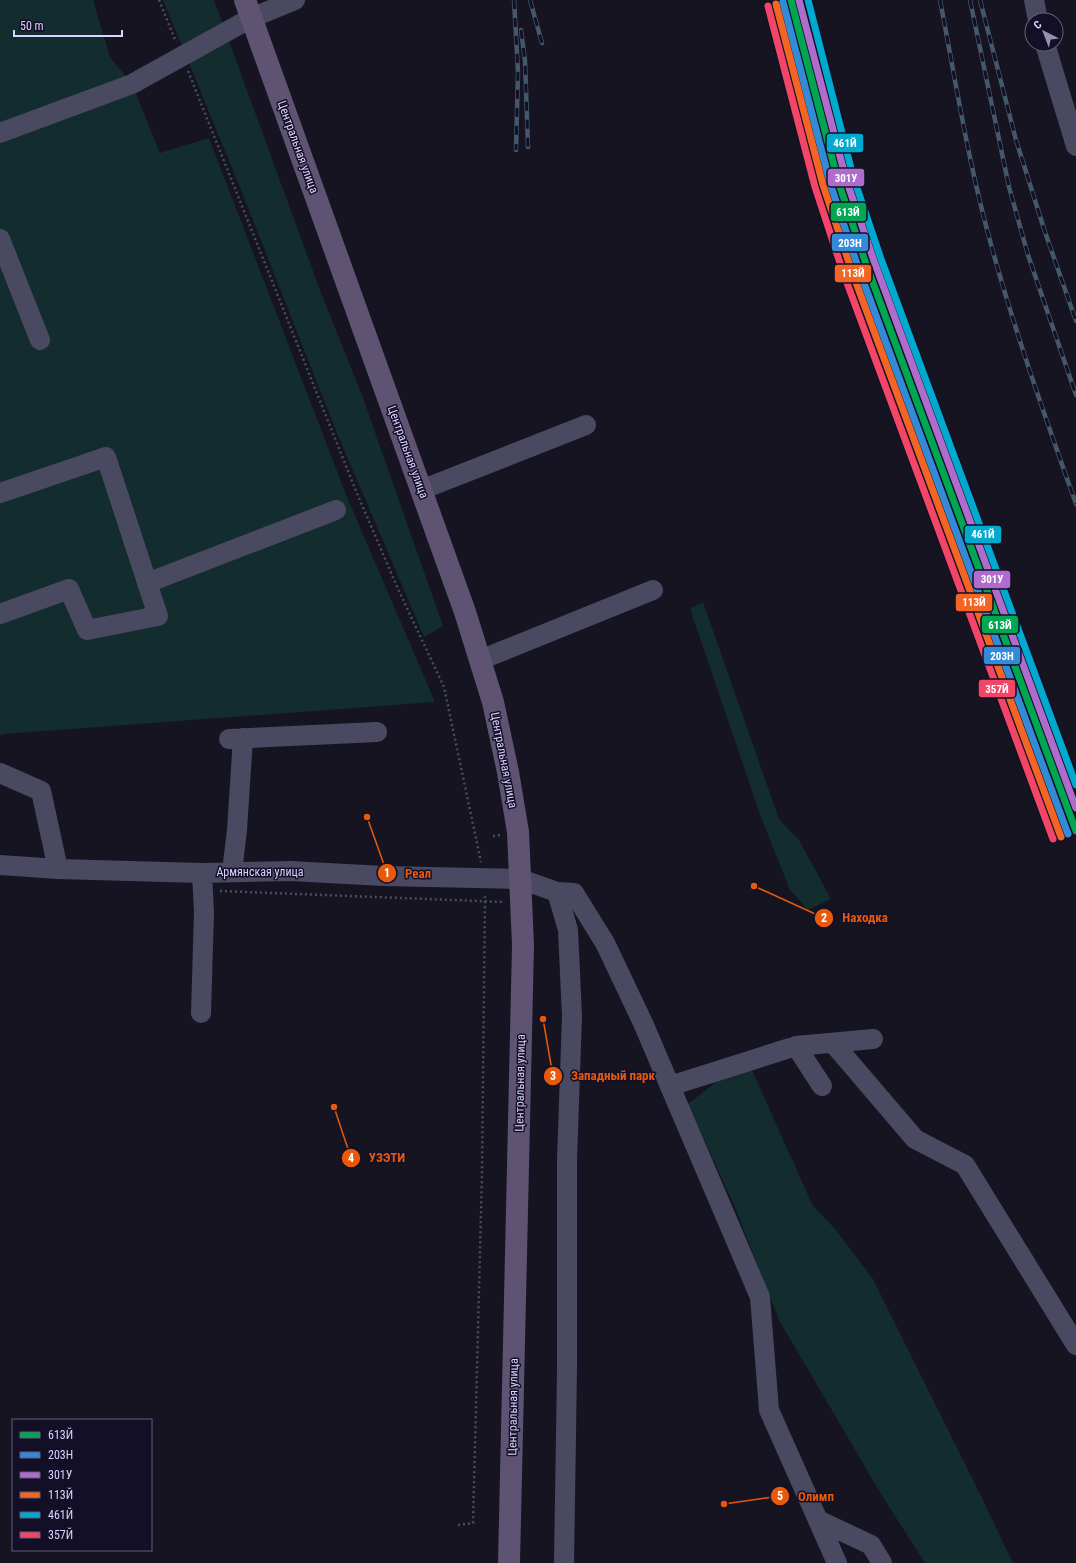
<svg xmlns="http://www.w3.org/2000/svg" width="1076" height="1563" font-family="'Roboto Condensed',sans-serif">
<rect width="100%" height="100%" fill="#161421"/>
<path fill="#132c2d" d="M 0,0 L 93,0 L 110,57 L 132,84 L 160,153 L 209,138 L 347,497 L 435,702 L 4,734 L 0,736 Z
M 163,0 L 214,0 L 321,293 L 363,398 L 443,626 L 424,637 L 339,438 L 239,185 Z
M 703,602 L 779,819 L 799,840 L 831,899 L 808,910 L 790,890 L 762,820 L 690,609 Z
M 751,1068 L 813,1206 L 836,1230 L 873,1279 L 980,1494 L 1013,1563 L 925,1563 L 881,1494 L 779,1320 L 736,1210 L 688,1104 L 726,1074 Z"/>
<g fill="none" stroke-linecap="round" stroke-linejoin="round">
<path stroke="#44505f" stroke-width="2.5" stroke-dasharray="2 3" stroke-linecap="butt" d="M 159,0 L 176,42
M 188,71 L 356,491 L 398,589 L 444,687 L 481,862
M 493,836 L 500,835
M 220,891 L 504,902
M 458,1525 L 473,1523 L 482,1174 L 485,895"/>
<path stroke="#4a4962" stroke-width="20" d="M 1034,0 L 1038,20
M 1045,44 L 1076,146
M 0,133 L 132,84 L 251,18 L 295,0
M 0,239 L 40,340
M 421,490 L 586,425
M 0,493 L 106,457 L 158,616 L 87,630 L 69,589 L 0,614
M 147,583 L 336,510
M 480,660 L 653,590
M 229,739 L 377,732
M 0,773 L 41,791 L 58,869
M 0,865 L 58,869 L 202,873 L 290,871 L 384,876 L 520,879 L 557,892 L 574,893 L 605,943 L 643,1023 L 760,1297 L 769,1410 L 837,1563
M 232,872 L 237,830 L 243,738
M 557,892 L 568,930 L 572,1016 L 567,1160 L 567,1369 L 564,1563
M 201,1013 L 204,912 L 202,873
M 833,1043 L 915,1139 L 965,1165 L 1076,1345
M 796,1046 L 873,1039
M 670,1086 L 796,1046 L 822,1086
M 818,1520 L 871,1545 L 882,1563"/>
<path stroke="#5e5373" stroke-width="22" d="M 245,0 L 465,612 L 493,702 L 508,772 L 518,832 L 523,945 L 509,1563"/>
<g stroke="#43596b" stroke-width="4.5">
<path id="rail" d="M 514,0 L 518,72 L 516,150
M 530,0 L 542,43
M 940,0 C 956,83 969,167 992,248 C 1016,335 1046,419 1076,504
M 970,0 L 1009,187 L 1028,255 L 1076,395
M 980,0 L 1016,140 L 1045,232 L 1076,321
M 521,30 L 525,61 L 528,147"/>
</g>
<use href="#rail" stroke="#130f26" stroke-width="3" stroke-dasharray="9" stroke-linecap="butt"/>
<g stroke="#130f26" stroke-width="10">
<path id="rail-1" d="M 791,0 L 838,181 L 866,264 L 1076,831"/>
</g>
<g stroke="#130f26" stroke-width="10">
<path id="rail-2" d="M 783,2 L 830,183 L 858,267 L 1068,834"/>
</g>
<g stroke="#130f26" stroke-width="10">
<path id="rail-3" d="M 799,0 L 846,179 L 874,261 L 1076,808"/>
</g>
<g stroke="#130f26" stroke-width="10">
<path id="rail-4" d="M 776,4 L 823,185 L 851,269 L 1061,837"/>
</g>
<g stroke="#130f26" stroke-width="10">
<path id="rail-5" d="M 808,0 L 853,176 L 881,259 L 1076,785"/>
</g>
<g stroke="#130f26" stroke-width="10">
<path id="rail-6" d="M 768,6 L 815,187 L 843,272 L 1053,839"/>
</g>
<use href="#rail-1" stroke="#00a651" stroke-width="7"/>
<use href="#rail-2" stroke="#338bd7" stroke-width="7"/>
<use href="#rail-3" stroke="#b06ccc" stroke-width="7"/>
<use href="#rail-4" stroke="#f26522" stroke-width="7"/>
<use href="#rail-5" stroke="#00a9ce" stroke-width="7"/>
<use href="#rail-6" stroke="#f34667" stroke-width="7"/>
</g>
<g text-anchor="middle" stroke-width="3" stroke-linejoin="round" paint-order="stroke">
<g font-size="12" fill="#d9d4ff" stroke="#130f26">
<text transform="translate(298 147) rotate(70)" y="4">Центральная улица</text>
<text transform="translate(408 452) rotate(70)" y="4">Центральная улица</text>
<text transform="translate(504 760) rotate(79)" y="4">Центральная улица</text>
<text x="260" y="876">Армянская улица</text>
<text transform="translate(520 1083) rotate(-89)" y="4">Центральная улица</text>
<text transform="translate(513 1407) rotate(-89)" y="4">Центральная улица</text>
</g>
</g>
<path fill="none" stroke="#e8590c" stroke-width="1.5" d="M367 817L387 873M754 886L824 918M543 1019L553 1076M334 1107L351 1158M724 1504L780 1496"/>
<g fill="#e8590c" stroke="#130f26" stroke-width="1.5">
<circle cx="367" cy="817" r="4"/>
<circle cx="754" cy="886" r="4"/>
<circle cx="543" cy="1019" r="4"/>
<circle cx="334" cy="1107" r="4"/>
<circle cx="724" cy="1504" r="4"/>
<circle cx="387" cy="873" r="10"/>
<circle cx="824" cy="918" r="10"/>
<circle cx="553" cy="1076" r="10"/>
<circle cx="351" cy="1158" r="10"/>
<circle cx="780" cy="1496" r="10"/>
</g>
<g font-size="12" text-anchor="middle" font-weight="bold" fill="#fff">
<text x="387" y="877">1</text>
<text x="824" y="922">2</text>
<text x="553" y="1080">3</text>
<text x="351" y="1162">4</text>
<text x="780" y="1500">5</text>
</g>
<g font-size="13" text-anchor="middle" font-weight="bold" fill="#e8590c" stroke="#130f26" stroke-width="3" stroke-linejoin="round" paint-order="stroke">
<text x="418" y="878">Реал</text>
<text x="865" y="922">Находка</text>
<text x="613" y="1080">Западный парк</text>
<text x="387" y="1162">УЗЭТИ</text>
<text x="816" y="1501">Олимп</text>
</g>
<g stroke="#130f26" stroke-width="1.5">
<rect x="826" y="133" width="38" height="20" rx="4" fill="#00a9ce"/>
<rect x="827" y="168" width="38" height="19" rx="4" fill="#b06ccc"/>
<rect x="830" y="202" width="37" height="20" rx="4" fill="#00a651"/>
<rect x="831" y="233" width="38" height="19" rx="4" fill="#338bd7"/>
<rect x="834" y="264" width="38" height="19" rx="4" fill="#f26522"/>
<rect x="964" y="525" width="38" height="19" rx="4" fill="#00a9ce"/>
<rect x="973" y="570" width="38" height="19" rx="4" fill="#b06ccc"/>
<rect x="955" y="593" width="38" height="19" rx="4" fill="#f26522"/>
<rect x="981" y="615" width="38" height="19" rx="4" fill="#00a651"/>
<rect x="983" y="646" width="38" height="19" rx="4" fill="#338bd7"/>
<rect x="978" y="679" width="38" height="19" rx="4" fill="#f34667"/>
</g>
<g font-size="11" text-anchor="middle" font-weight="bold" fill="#fff">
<text x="845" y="147">461Й</text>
<text x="846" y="182">301У</text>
<text x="848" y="216">613Й</text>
<text x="850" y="247">203Н</text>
<text x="853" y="277">113Й</text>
<text x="983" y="538">461Й</text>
<text x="992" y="583">301У</text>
<text x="974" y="606">113Й</text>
<text x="1000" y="629">613Й</text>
<text x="1002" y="660">203Н</text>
<text x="997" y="693">357Й</text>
</g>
<rect x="12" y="1419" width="140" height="132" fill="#130f26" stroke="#625e7d"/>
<rect x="20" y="1432" width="20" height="6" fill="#00a651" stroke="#625e7d"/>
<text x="48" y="1439" font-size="12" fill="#d9d4ff">613Й</text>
<rect x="20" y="1452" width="20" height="6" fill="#338bd7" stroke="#625e7d"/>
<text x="48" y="1459" font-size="12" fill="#d9d4ff">203Н</text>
<rect x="20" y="1472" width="20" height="6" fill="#b06ccc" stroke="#625e7d"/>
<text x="48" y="1479" font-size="12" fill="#d9d4ff">301У</text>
<rect x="20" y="1492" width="20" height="6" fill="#f26522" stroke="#625e7d"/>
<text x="48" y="1499" font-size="12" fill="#d9d4ff">113Й</text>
<rect x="20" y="1512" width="20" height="6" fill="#00a9ce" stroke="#625e7d"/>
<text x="48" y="1519" font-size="12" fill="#d9d4ff">461Й</text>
<rect x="20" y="1532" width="20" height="6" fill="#f34667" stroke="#625e7d"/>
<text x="48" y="1539" font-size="12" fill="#d9d4ff">357Й</text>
<g transform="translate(1044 32) rotate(318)"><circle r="19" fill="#130f26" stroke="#625e7d"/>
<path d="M0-3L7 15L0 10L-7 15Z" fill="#9591b1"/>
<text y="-6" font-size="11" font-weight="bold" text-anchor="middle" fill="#d9d4ff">С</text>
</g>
<path d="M14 30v6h108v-6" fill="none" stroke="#d9d4ff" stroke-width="2"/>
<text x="20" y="30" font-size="12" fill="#d9d4ff" stroke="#130f26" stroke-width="3" paint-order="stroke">50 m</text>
</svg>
